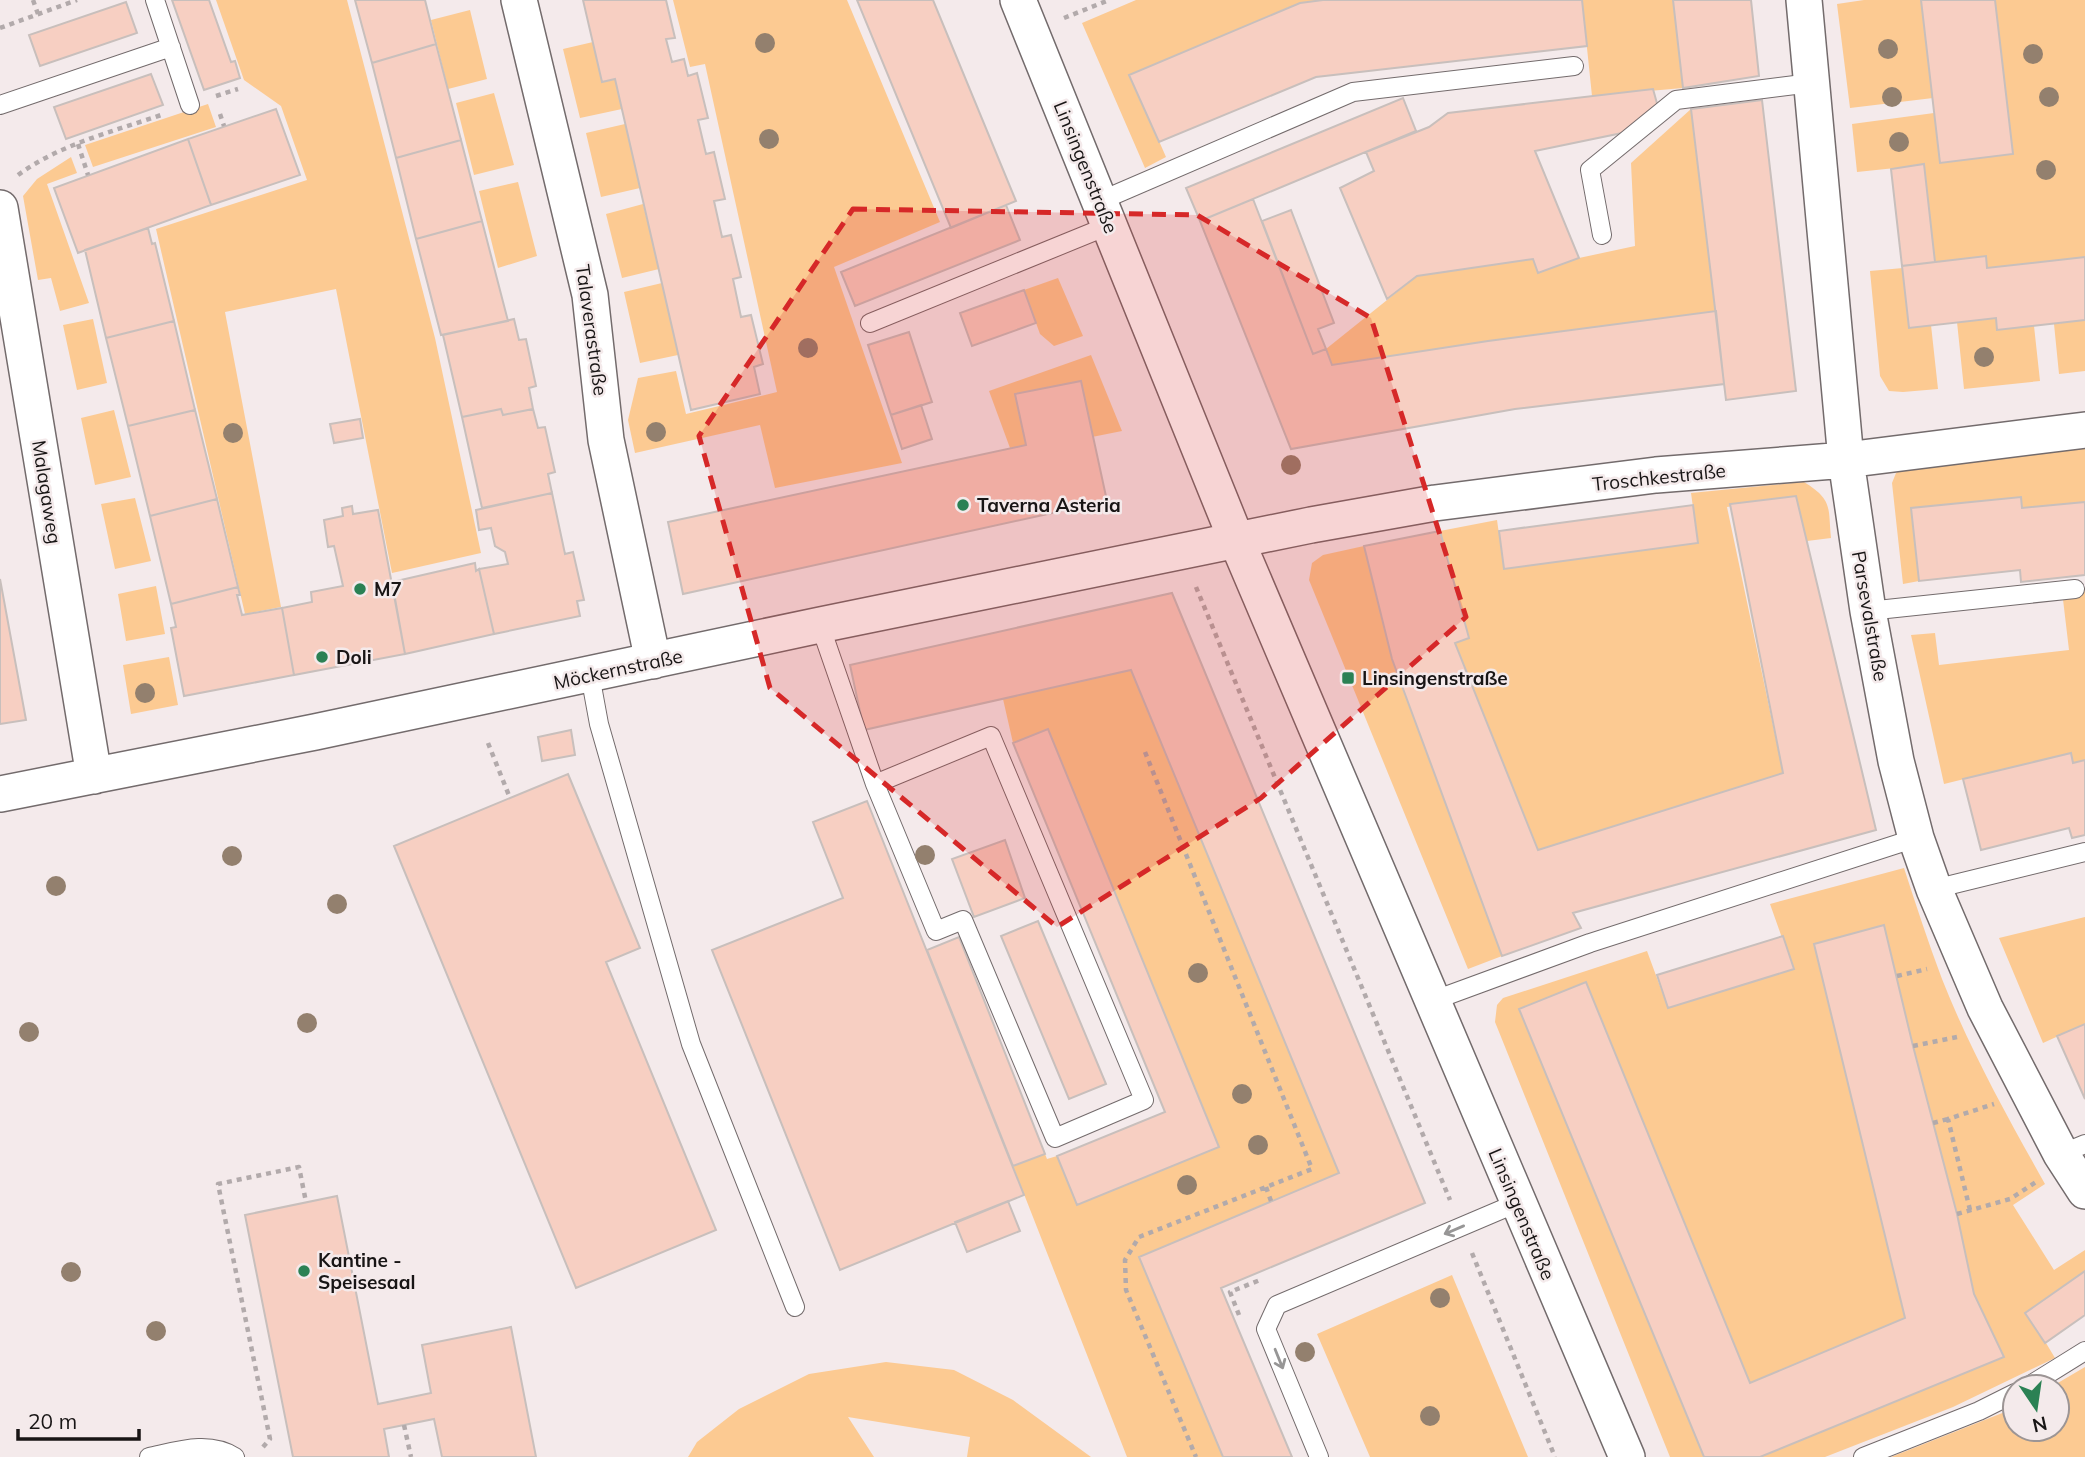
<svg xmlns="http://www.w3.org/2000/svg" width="2085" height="1457" font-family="Mulish,sans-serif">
<rect width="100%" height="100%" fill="#f4eaeb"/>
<path fill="#fcca92" d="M 216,0 L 347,0 L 435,338 L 481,553 L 392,573 L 336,289 L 225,312 L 281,607 L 245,614 L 156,229 L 307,180 L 281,106 L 244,80 Z
M 673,0 L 847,0 L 940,222 L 834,267 L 902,463 L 775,488 L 760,425 L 635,453 L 628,420 L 638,378 L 676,371 L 686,414 L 777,392 L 705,64 L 690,67 Z
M 1136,0 L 1323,0 L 1299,3 L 1130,75 L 1166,157 L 1145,168 L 1082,23 Z
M 1582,0 L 1673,0 L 1683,88 L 1592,96 Z
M 1864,0 L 1921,0 L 1933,98 L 1850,108 L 1837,4 Z
M 1995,0 L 2085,0 L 2085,257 L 1987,268 L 1986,257 L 1935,262 L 1924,165 L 1857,172 L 1852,124 L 1934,113 L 1940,163 L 2013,154 Z
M 470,10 L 487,79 L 448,89 L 431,20 Z
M 593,42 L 602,82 L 615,79 L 622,109 L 580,118 L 563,49 Z
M 494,93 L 514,165 L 474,175 L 456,103 Z
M 208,104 L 216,127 L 93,167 L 85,145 Z
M 1691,109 L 1716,311 L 1332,365 L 1326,349 L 1417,276 L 1533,259 L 1538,273 L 1579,258 L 1635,246 L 1631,163 Z
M 625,124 L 640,188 L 601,197 L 586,133 Z
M 71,157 L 77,173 L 47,184 L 89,303 L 60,311 L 51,278 L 38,280 L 23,196 L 37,179 Z
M 518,182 L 537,256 L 498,268 L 479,191 Z
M 643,204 L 659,269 L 622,278 L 606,214 Z
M 1903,268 L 1931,325 L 1938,389 L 1903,392 L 1889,391 L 1880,376 L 1870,271 Z
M 1058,278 L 1083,336 L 1054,346 L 1040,334 L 1024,290 Z
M 662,283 L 678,355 L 640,363 L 624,292 Z
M 1996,318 L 1997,330 L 2034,326 L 2040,381 L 1964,389 L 1957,322 Z
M 93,319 L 107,383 L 77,390 L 63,325 Z
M 2085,320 L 2085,371 L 2059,374 L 2054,324 Z
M 1091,355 L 1122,431 L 1092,437 L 1080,381 L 1015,394 L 1026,445 L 1010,448 L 989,391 Z
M 114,410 L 131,477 L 95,485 L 81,418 Z
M 2085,447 L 2085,502 L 2022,508 L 2021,497 L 1911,508 L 1919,581 L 1903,584 L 1892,483 L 1896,473 L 1906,467 Z
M 1804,482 C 1833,500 1828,507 1831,538 L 1807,541 L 1796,496 L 1727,507 L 1783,773 L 1538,850 L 1455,643 L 1469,638 L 1440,531 L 1497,520 L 1504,569 L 1698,543 L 1691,493 Z
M 135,498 L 151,561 L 115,569 L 101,504 Z
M 1364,546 L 1392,659 L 1502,956 L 1468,969 L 1309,580 L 1312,563 L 1323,555 Z
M 156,586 L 165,634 L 126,641 L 118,594 Z
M 2085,588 L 2085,760 L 2073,763 L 2070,753 L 1944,784 L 1911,635 L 1935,633 L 1939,665 L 2069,650 L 2062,591 Z
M 169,657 L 178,705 L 131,714 L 123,665 Z
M 1131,670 L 1339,1173 L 1139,1257 L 1223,1457 L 1127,1457 L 1013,1166 L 1045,1154 L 1047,1159 L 1057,1156 L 1077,1205 L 1219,1147 L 1048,729 L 1013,743 L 1003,699 Z
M 1904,868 C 1916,905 1928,942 1942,979 C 1970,1050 2008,1118 2045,1184 L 2013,1205 L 2054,1270 L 2085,1250 L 2085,1315 L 2046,1343 L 2055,1358 L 1953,1407 L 1825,1457 L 1670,1457 L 1495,1022 L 1497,1005 L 1503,998 L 1647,951 L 1668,1008 L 1793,969 L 1770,904 Z
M 2085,917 L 2085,1024 L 2043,1043 L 1999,938 Z
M 1452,1275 L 1528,1457 L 1370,1457 L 1317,1334 Z
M 886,1362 L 954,1370 L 1013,1400 L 1091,1457 L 967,1457 L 970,1437 L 848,1417 L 874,1457 L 688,1457 L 697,1442 L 739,1409 L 809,1374 Z
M 2085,1367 L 2085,1457 L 1891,1457 L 2015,1408 L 2015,1429 L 2057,1429 L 2057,1387 L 2051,1387 Z"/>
<path fill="#f7cfc2" stroke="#c8bfbc" stroke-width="2" d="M 172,0 L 209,0 L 231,62 L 235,61 L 240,78 L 204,90 Z
M 355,0 L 425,0 L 436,44 L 372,63 Z
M 583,0 L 666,0 L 675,38 L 666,39 L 672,62 L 684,59 L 688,76 L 697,73 L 708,118 L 698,120 L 706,154 L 714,152 L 725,199 L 714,201 L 722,237 L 731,235 L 741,277 L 733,279 L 741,317 L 751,315 L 763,364 L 754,367 L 760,394 L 691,410 L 615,79 L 602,82 Z
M 857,0 L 933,0 L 1016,201 L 951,228 Z
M 1323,0 L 1582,0 L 1587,46 L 1316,77 L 1159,142 L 1129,75 L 1300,3 Z
M 1673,0 L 1751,0 L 1759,76 L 1683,88 Z
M 1921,0 L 1995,0 L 2013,154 L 1940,163 Z
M 126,2 L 137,33 L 40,66 L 29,35 Z
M 436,44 L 461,140 L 396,158 L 372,63 Z
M 151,74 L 163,105 L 66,139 L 54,107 Z
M 1653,89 L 1658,107 L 1622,133 L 1535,151 L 1579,258 L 1538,273 L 1533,259 L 1417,276 L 1387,299 L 1340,188 L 1374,171 L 1366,152 L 1429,127 L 1448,113 Z
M 1403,98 L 1416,131 L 1200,221 L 1186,188 Z
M 1762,100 L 1796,391 L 1726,400 L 1691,109 Z
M 276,109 L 300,175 L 211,205 L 188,139 Z
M 188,139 L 211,205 L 78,253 L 54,188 Z
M 461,140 L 482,221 L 416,239 L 396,158 Z
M 1924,164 L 1935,262 L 1902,266 L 1891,169 Z
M 1253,199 L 1313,354 L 1326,349 L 1332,365 L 1488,341 L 1716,311 L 1724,384 L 1515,409 L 1291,449 L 1200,221 Z
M 1006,205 L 1020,240 L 855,306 L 841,272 Z
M 1291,210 L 1334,323 L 1318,329 L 1326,349 L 1313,354 L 1262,221 Z
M 482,221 L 508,321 L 441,335 L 416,239 Z
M 148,228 L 152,244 L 155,243 L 174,321 L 106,338 L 85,250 Z
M 1986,256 L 1987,268 L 2085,257 L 2085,320 L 1997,330 L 1996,318 L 1909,328 L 1902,266 Z
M 1024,290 L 1036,323 L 972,346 L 960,313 Z
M 514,319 L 519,340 L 526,339 L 536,386 L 529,388 L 533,409 L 503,415 L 501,409 L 462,417 L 443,335 Z
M 174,321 L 195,410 L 128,426 L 106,338 Z
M 909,332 L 932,402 L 891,415 L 868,345 Z
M 1081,381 L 1107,501 L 683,594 L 668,522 L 1026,445 L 1015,394 Z
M 921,405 L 932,439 L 902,449 L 891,415 Z
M 501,409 L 503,415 L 533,409 L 538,428 L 545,427 L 555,472 L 548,474 L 552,493 L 482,508 L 462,417 Z
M 195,410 L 217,499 L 150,516 L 128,426 Z
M 360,419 L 363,438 L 334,443 L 330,424 Z
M 552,493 L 565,554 L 573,552 L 584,600 L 577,601 L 580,616 L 494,634 L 479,569 L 508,564 L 505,552 L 495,546 L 491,528 L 479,530 L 476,510 Z
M 1796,496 L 1876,830 L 1573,913 L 1581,928 L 1502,956 L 1392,659 L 1364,546 L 1440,531 L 1469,638 L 1455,643 L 1538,850 L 1783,773 L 1730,504 Z
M 2021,497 L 2022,508 L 2085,502 L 2085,575 L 2021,582 L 2020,570 L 1919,581 L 1911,508 Z
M 217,499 L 238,587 L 171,604 L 150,516 Z
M 1693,505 L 1698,543 L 1504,569 L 1499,531 Z
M 352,506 L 353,514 L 378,510 L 405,654 L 294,675 L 282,608 L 312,602 L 311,592 L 343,586 L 334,546 L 328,547 L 324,520 L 343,516 L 342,508 Z
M 475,563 L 476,571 L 479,569 L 494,634 L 405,654 L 392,582 Z
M 0,579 L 26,720 L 0,724 Z
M 238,587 L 240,595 L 237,595 L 242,615 L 282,608 L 294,675 L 184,696 L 171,628 L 176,627 L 171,604 Z
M 1172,593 L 1425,1203 L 1221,1288 L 1292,1457 L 1223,1457 L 1139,1257 L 1339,1173 L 1131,670 L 864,730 L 850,665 Z
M 1048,729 L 1219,1147 L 1077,1205 L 1057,1156 L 1165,1112 L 1013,743 Z
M 571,730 L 575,755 L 542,761 L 538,737 Z
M 2071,753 L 2073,763 L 2085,760 L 2085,835 L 2072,838 L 2069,828 L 1981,850 L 1963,779 Z
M 568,774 L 640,948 L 606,962 L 716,1230 L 576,1288 L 394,846 Z
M 867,801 L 1024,1195 L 840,1270 L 712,950 L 843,898 L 813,822 Z
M 1005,840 L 1025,898 L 974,917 L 952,859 Z
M 1038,921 L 1106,1084 L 1069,1099 L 1001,936 Z
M 1884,925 L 1913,1046 L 1957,1214 L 1974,1294 L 2004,1357 L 1760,1457 L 1704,1457 L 1519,1009 L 1586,982 L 1750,1383 L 1905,1318 L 1814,944 Z
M 1783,936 L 1794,969 L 1668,1008 L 1657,975 Z
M 959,937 L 1045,1154 L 1013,1166 L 927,950 Z
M 2085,1024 L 2085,1099 L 2057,1036 Z
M 337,1196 L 378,1404 L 431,1393 L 422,1345 L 511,1327 L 536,1457 L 442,1457 L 434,1419 L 384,1429 L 389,1457 L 293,1457 L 245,1215 Z
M 1008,1201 L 1020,1231 L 967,1252 L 955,1222 Z
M 2085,1271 L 2085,1315 L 2045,1343 L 2025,1313 Z"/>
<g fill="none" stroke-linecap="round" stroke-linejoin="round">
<g stroke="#736b6c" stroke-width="20">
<path id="lane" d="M 155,0 L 190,105
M 0,105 L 171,47
M 1100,201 L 1353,92 L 1574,66
M 1602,235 L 1590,170 L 1676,100 L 1811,83
M 870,323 L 1110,225
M 1868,611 L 2075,589
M 820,625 L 875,784 L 936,931 L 963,920 L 1055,1138 L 1144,1100 L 991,736 L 875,784
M 590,675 L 599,724 L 691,1044 L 795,1307
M 1934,889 L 2085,852
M 1432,1001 L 1590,943 L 1916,838
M 2061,1154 L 2085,1144
M 2027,1387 L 2085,1351
M 149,1457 C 177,1451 209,1440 235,1457
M 1319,1457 L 1266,1329 L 1277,1305 L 1517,1203
M 1863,1457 L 1979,1411 L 2015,1393"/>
</g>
<g stroke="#736b6c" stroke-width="38">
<path id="street" d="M 519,0 L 590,295 L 606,440 L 653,661
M 1018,0 L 1236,539 L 1627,1457
M 1804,0 L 1846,460 L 1868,611 L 1896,761 L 1916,838 L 1934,889 L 1985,1008 L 2061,1154 L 2085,1191
M 0,208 L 94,776
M 0,794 L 315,732 L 820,625 L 1311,525 L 1435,503 L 1656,475 L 1846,460 L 2085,430"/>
</g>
<path stroke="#b2aaab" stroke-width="4.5" stroke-dasharray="5 5" stroke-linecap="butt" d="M 33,0 L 38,14
M 1064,18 L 1109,0
M 0,28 L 77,0
M 216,96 L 238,89
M 220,114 L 224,126
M 78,144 L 88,175
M 18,175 C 60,144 115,131 164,114
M 1196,587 L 1450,1200
M 488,743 L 510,798
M 1145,752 L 1312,1169 L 1139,1237 L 1125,1260 L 1126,1290 L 1196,1457
M 1897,976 L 1927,969
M 1913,1046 L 1957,1037
M 1933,1123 L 1948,1119
M 1266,1187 L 1271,1201
M 1970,1210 L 1948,1119 L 1994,1104
M 1957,1214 L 2010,1199 L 2036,1182
M 1472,1253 L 1555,1457
M 1239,1315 L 1230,1292 L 1260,1280
M 404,1425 L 411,1457
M 263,1447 L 270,1439 L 218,1184 L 299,1167 L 306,1202"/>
<use href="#lane" stroke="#fff" stroke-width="18"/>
<use href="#street" stroke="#fff" stroke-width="35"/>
</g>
<g fill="#93806e">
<circle cx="765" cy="43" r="10"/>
<circle cx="1888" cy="49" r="10"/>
<circle cx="2033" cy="54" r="10"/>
<circle cx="1892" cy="97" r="10"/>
<circle cx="2049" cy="97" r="10"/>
<circle cx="769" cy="139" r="10"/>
<circle cx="1899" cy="142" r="10"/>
<circle cx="2046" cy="170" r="10"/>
<circle cx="808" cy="348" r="10"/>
<circle cx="1984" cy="357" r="10"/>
<circle cx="656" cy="432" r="10"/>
<circle cx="233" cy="433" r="10"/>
<circle cx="1291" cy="465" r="10"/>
<circle cx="145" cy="693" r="10"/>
<circle cx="925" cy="855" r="10"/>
<circle cx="232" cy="856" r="10"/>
<circle cx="56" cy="886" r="10"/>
<circle cx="337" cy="904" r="10"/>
<circle cx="1198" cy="973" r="10"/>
<circle cx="307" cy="1023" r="10"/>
<circle cx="29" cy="1032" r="10"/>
<circle cx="1242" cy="1094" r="10"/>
<circle cx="1258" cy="1145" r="10"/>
<circle cx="1187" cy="1185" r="10"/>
<circle cx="71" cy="1272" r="10"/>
<circle cx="1440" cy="1298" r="10"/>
<circle cx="156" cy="1331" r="10"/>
<circle cx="1305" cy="1352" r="10"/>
<circle cx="1430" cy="1416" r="10"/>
</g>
<defs><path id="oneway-shaft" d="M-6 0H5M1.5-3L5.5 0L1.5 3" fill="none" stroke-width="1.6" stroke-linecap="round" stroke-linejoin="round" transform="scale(1.75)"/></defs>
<g stroke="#979696">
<use href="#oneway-shaft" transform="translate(1454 1230) rotate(157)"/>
<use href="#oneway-shaft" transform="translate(1279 1359) rotate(68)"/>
</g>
<path fill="#d62828" fill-opacity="0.2" stroke="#d62828" stroke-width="5" stroke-dasharray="14 9" stroke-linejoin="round" d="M 853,209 L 1197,215 L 1371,318 L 1466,617 L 1261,798 L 1057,927 L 770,688 L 699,436 Z"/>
<g fill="#2b8154" stroke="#f4eaeb" stroke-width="2.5">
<circle cx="963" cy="505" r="7"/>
<circle cx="360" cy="589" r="7"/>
<circle cx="322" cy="657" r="7"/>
<rect x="1341" y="671" width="14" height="14" rx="3.5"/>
<circle cx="304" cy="1271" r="7"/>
</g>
<g text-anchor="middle" stroke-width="5" stroke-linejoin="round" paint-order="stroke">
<g font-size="19" fill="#181515" stroke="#f4eaeb">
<text transform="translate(1086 167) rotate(68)" y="7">Linsingenstraße</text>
<text transform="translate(592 330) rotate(82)" y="7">Talaverastraße</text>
<text transform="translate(1659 477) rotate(-6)" y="7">Troschkestraße</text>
<text transform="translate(47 492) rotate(81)" y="7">Malagaweg</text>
<text transform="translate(1870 616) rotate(80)" y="7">Parsevalstraße</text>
<text transform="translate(618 669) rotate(-12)" y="7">Möckernstraße</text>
<text transform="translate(1522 1214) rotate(67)" y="7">Linsingenstraße</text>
</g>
<g font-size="19" font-weight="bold" fill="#181515" stroke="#f4eaeb" text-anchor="start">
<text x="977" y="512">Taverna Asteria</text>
<text x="374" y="596">M7</text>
<text x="336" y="664">Doli</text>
<text x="1362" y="685">Linsingenstraße</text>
<text x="318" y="1267">Kantine -<tspan x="318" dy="22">Speisesaal</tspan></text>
</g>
</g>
<g transform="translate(2036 1408) rotate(167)"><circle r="33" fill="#f4eaeb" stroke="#9c9595" stroke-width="2"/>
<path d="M0-5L12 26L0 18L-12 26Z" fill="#2b8154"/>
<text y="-10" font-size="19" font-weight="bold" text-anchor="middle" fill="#181515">N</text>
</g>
<path d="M18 1429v10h121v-10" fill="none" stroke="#181515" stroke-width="3.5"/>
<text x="28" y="1429" font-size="21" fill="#181515" stroke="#f4eaeb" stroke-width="5" paint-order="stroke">20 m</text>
</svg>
